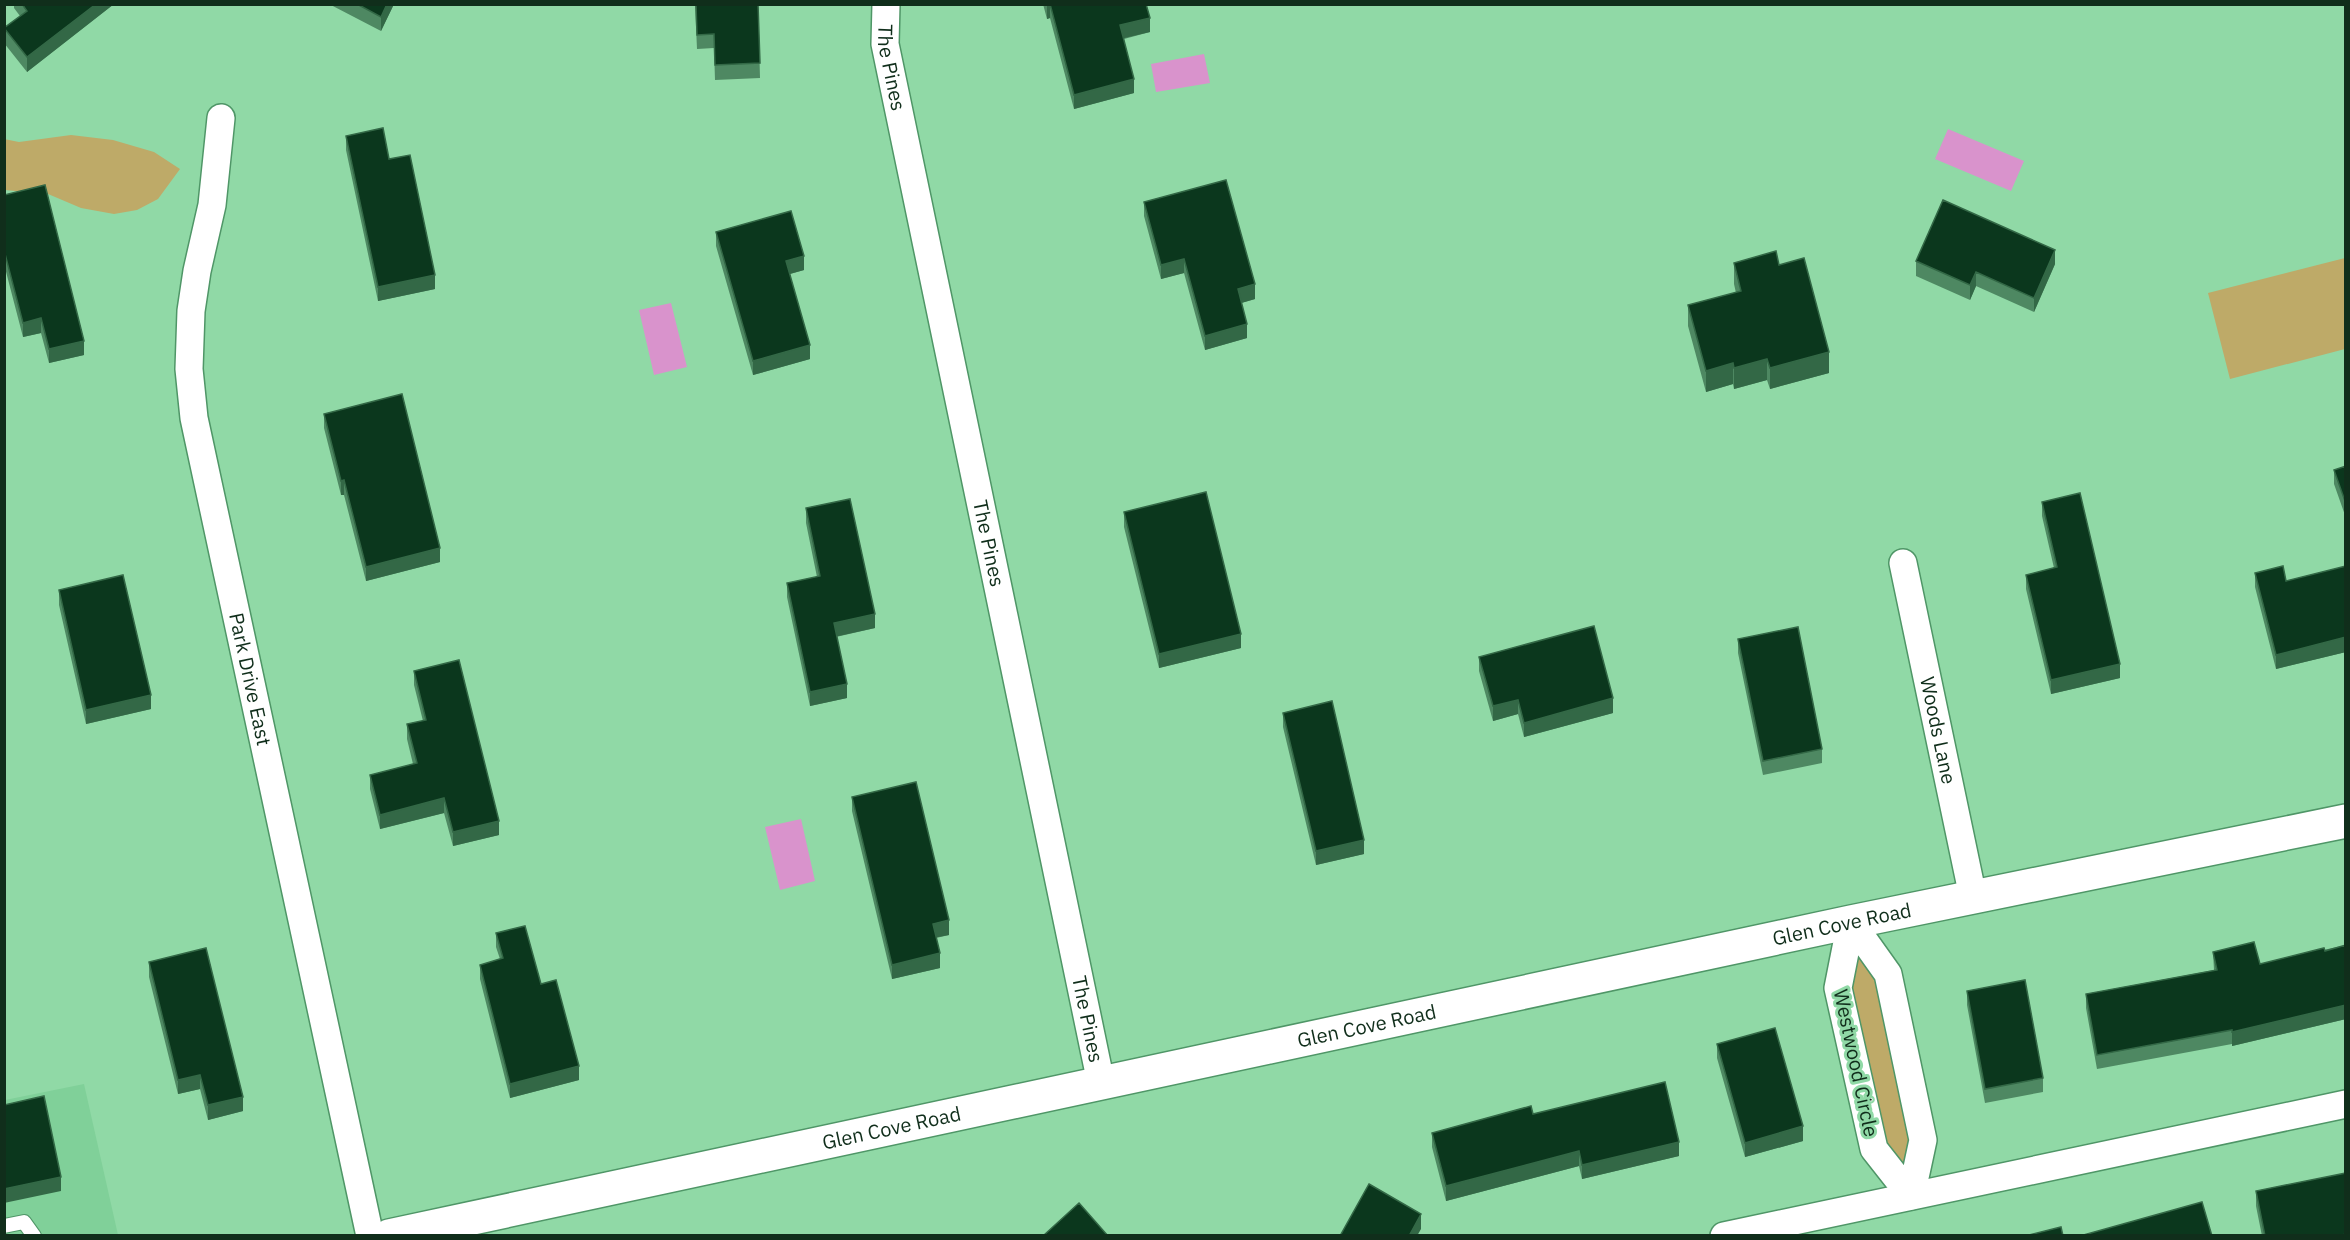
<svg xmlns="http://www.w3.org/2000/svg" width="2350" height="1240" font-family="'IBM Plex Sans',sans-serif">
<rect width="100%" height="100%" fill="#90d9a6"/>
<path fill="#80d099" d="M 84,1084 L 118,1235 L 5,1236 L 5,1100 Z"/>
<path fill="#beaa68" d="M 71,135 L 113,140 L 154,152 L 180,169 L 158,199 L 137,210 L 114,214 L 81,208 L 41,191 L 26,192 L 5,190 L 4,139 L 19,142 Z
M 2345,258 L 2345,349 L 2230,379 L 2208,293 Z
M 1851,922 L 1888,974 L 1923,1140 L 1911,1196 L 1874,1149 L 1838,988 Z"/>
<path fill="#d993cc" d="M 1204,54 L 1210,83 L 1156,92 L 1151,64 Z
M 1948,129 L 2024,161 L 2011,191 L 1935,159 Z
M 671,303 L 687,367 L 654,375 L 639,310 Z
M 801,819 L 815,881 L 780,890 L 765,827 Z"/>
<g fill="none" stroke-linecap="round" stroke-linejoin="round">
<g stroke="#4f9667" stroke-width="16">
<path id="service" d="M 4,1226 L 24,1222 L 34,1236"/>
</g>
<g stroke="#4f9667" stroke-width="30">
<g id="minor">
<path id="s1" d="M 886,4 L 885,44 L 1101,1083"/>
<path id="s2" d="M 221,118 L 212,205 L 197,271 L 191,311 L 189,369 L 194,418 L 370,1236"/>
<path id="s3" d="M 1903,563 L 1973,897"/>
<path d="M 1851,922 L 1888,974 L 1923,1140 L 1911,1196 L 1874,1149 L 1838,988 Z"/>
<path d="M 1724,1236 L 2346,1104"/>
</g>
</g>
<g stroke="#4f9667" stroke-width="36">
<g id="primary">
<path id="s4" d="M 389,1236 L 1851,922 L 2346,821"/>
</g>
</g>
<use href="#service" stroke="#fff" stroke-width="14"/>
<use href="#minor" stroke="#fff" stroke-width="27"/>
<use href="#primary" stroke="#fff" stroke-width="33"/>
</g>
<path fill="#4e8862" d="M 14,4 L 114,4 L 27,72 L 4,43 L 4,28 L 20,16 L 14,8 Z
M 329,4 L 394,4 L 381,31 Z
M 695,4 L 758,4 L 760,78 L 715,80 L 714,48 L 697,49 Z
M 1043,4 L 1146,4 L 1150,32 L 1124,39 L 1134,93 L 1074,109 L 1050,18 L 1047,19 Z
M 346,136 L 389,159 L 435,289 L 378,301 L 346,150 Z
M 4,195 L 84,355 L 49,363 L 41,333 L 23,337 L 4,264 Z
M 1144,202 L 1255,299 L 1241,303 L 1247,338 L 1205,350 L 1184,273 L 1161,279 L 1144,216 Z
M 716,232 L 804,270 L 790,274 L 810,359 L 753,375 L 716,246 Z
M 1916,261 L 2055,264 L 2034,312 L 1976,286 L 1970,300 L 1916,276 Z
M 1734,263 L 1779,265 L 1829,373 L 1770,389 L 1767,380 L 1734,389 L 1733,384 L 1706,392 L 1688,326 L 1688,305 L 1736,293 L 1734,284 Z
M 324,414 L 440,562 L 366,581 L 344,495 L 341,495 L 324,428 Z
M 2346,466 L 2346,518 L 2334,484 L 2334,470 Z
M 2042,502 L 2120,678 L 2051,694 L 2026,589 L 2026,575 L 2054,568 L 2042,516 Z
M 806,508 L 875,628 L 836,637 L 847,698 L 810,706 L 787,597 L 787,583 L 817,577 L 806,523 Z
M 1124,512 L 1241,648 L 1159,668 L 1124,527 Z
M 2346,566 L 2346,652 L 2276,669 L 2255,587 L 2255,573 L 2286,581 Z
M 59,590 L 151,709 L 86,724 L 59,605 Z
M 1738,639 L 1822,749 L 1822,763 L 1763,775 L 1738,653 Z
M 1479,657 L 1613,713 L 1524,737 L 1518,714 L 1493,721 L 1479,671 Z
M 414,671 L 499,835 L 453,846 L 444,813 L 380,829 L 370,789 L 370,775 L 413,764 L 407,739 L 407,724 L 423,721 L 414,685 Z
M 1283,713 L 1364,854 L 1316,865 L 1283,727 Z
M 852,797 L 949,935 L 936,938 L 940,968 L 892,979 L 852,811 Z
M 496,933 L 541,984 L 579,1080 L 510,1098 L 480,979 L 480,965 L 500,959 L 496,947 Z
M 2346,945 L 2346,1019 L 2232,1046 L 2232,1044 L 2097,1069 L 2086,1008 L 2086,994 L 2214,970 L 2213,952 L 2260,964 Z
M 149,962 L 243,1111 L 208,1120 L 200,1089 L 178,1094 L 149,977 Z
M 1967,991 L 2043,1078 L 2043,1092 L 1985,1103 L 1967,1005 Z
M 1717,1044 L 1803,1141 L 1745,1157 L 1717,1058 Z
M 1533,1114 L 1679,1156 L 1582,1179 L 1579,1166 L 1446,1201 L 1432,1147 L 1432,1133 Z
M 2256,1191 L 2346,1236 L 2262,1236 L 2256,1206 Z"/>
<path fill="#336846" d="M 96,4 L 114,4 L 27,72 L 27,57 Z
M 387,4 L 394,4 L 381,31 L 381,17 Z
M 1050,4 L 1050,18 L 1047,19 L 1047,5 Z
M 1150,18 L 1150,32 L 1120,39 L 1120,25 Z
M 1134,79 L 1134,93 L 1074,109 L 1074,95 Z
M 2055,250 L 2055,264 L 2034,312 L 2034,298 Z
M 804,256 L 804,270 L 786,275 L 786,261 Z
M 1184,259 L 1184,273 L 1161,279 L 1161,265 Z
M 1976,272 L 1976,286 L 1970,300 L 1970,285 Z
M 435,275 L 435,289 L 378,301 L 378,287 Z
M 1255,284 L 1255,299 L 1238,304 L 1238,289 Z
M 41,318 L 41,333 L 23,337 L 23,323 Z
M 1247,324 L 1247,338 L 1205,350 L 1205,336 Z
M 84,341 L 84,355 L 49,363 L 49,349 Z
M 810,345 L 810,359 L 753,375 L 753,361 Z
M 1829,352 L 1829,373 L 1770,389 L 1770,368 Z
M 1767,359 L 1767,380 L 1734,389 L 1734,368 Z
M 1733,363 L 1733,384 L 1706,392 L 1706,371 Z
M 344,480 L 344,495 L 341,495 L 341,481 Z
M 440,548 L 440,562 L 366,581 L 366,567 Z
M 875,614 L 875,628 L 834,637 L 834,623 Z
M 1241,634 L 1241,648 L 1159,668 L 1159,654 Z
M 2346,637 L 2346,652 L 2276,669 L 2276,655 Z
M 2120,664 L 2120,678 L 2051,694 L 2051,680 Z
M 847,684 L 847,698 L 810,706 L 810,692 Z
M 151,695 L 151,709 L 86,724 L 86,710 Z
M 1613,698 L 1613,713 L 1524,737 L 1524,723 Z
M 1518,700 L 1518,714 L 1493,721 L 1493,706 Z
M 444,798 L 444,813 L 380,829 L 380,815 Z
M 499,821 L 499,835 L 453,846 L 453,832 Z
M 1364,840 L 1364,854 L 1316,865 L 1316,851 Z
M 949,920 L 949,935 L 933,938 L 933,924 Z
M 940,953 L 940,968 L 892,979 L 892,965 Z
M 2346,1005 L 2346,1019 L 2232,1046 L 2232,1032 Z
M 579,1066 L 579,1080 L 510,1098 L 510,1084 Z
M 200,1075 L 200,1089 L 178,1094 L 178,1080 Z
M 243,1097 L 243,1111 L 208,1120 L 208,1105 Z
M 1803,1126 L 1803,1141 L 1745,1157 L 1745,1143 Z
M 1679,1142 L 1679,1156 L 1582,1179 L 1582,1165 Z
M 1579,1151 L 1579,1166 L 1446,1201 L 1446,1186 Z
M 61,1177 L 61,1191 L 4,1203 L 4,1189 Z
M 1421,1214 L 1421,1229 L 1417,1236 L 1409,1236 Z"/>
<path fill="#0b371d" stroke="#336846" stroke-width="1.5" d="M 22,4 L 96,4 L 27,57 L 4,28 L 27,11 Z
M 357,4 L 387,4 L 381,17 Z
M 696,4 L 758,4 L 760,63 L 715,65 L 714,34 L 697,35 Z
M 1050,4 L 1146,4 L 1150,18 L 1120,25 L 1134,79 L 1074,95 Z
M 383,128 L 389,159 L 410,155 L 435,275 L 378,287 L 346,136 Z
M 1226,180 L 1255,284 L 1238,289 L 1247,324 L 1205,336 L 1184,259 L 1161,265 L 1144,202 Z
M 45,185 L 84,341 L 49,349 L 41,318 L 23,323 L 4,250 L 4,195 Z
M 1943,200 L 2055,250 L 2034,298 L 1976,272 L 1970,285 L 1916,261 Z
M 791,211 L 804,256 L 786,261 L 810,345 L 753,361 L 716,232 Z
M 1776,251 L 1779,265 L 1804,258 L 1829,352 L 1770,368 L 1767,359 L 1734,368 L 1733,363 L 1706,371 L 1688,305 L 1741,291 L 1734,263 Z
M 402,394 L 440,548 L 366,567 L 344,480 L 341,481 L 324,414 Z
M 2346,466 L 2346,504 L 2334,470 Z
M 1206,492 L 1241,634 L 1159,654 L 1124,512 Z
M 2080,493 L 2120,664 L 2051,680 L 2026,575 L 2057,567 L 2042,502 Z
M 850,499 L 875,614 L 834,623 L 847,684 L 810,692 L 787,583 L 820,576 L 806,508 Z
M 2283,566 L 2286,581 L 2346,566 L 2346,637 L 2276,655 L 2255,573 Z
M 123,575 L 151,695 L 86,710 L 59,590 Z
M 1594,626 L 1613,698 L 1524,723 L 1518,700 L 1493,706 L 1479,657 Z
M 1798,627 L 1822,749 L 1763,761 L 1738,639 Z
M 459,660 L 499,821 L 453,832 L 444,798 L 380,815 L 370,775 L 417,763 L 407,724 L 426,720 L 414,671 Z
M 1332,701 L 1364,840 L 1316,851 L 1283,713 Z
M 916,782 L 949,920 L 933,924 L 940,953 L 892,965 L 852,797 Z
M 525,926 L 541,984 L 556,980 L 579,1066 L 510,1084 L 480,965 L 503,958 L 496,933 Z
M 2254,942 L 2260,964 L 2324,948 L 2325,951 L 2346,945 L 2346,1005 L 2232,1032 L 2232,1030 L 2097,1055 L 2086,994 L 2217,970 L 2213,952 Z
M 206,948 L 243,1097 L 208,1105 L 200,1075 L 178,1080 L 149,962 Z
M 2025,980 L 2043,1078 L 1985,1089 L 1967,991 Z
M 1775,1028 L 1803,1126 L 1745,1143 L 1717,1044 Z
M 1665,1082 L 1679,1142 L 1582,1165 L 1579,1151 L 1446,1186 L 1432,1133 L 1531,1106 L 1533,1114 Z
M 44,1096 L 61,1177 L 4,1189 L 4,1105 Z
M 2346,1173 L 2346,1234 L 2339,1236 L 2265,1236 L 2256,1191 Z
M 1369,1184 L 1421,1214 L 1409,1236 L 1340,1236 Z
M 2202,1202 L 2212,1236 L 2080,1236 Z
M 1079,1203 L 1108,1236 L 1043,1236 Z
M 2061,1227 L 2063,1236 L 2025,1236 Z"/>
<g text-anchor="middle" stroke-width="6" stroke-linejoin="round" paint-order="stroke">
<g font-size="20" fill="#102e1b" stroke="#90d9a6">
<text dy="7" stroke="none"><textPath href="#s1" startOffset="64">The Pines</textPath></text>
<text dy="7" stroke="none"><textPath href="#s1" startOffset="550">The Pines</textPath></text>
<text dy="7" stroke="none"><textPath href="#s2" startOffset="570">Park Drive East</textPath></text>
<text dy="7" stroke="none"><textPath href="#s3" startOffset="171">Woods Lane</textPath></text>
<text dy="7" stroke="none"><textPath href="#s4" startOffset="1486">Glen Cove Road</textPath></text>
<text dy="7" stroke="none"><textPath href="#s1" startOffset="1036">The Pines</textPath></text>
<text dy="7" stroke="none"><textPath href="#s4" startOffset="1000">Glen Cove Road</textPath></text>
<text transform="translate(1856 1063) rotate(78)" y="7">Westwood Circle</text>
<text dy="7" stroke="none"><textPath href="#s4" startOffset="514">Glen Cove Road</textPath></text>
</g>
</g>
<rect width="2350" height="1240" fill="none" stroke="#102e1b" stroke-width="12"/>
</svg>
